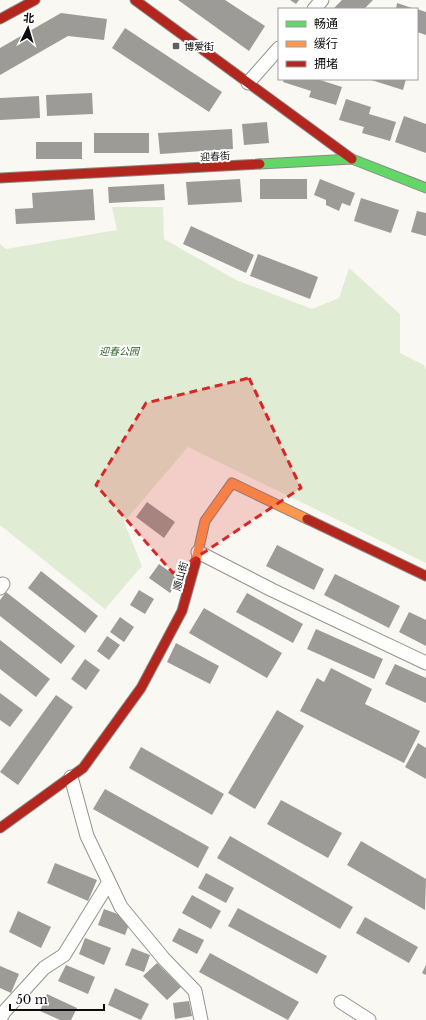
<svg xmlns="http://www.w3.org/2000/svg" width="426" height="1020" font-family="'Libre Baskerville','Noto Sans SC',serif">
<rect width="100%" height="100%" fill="#faf8f2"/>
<path fill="#e1ecd4" d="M 112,207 L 163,207 L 164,239 L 236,280 L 312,309 L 339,298 L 349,268 L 400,314 L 400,353 L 424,365 L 426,370 L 426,563 L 188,447 L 124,522 L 142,566 L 105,609 L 0,525 L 0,244 L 6,249 L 117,230 Z"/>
<path fill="#9d9b97" d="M 178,0 L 225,0 L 265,26 L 249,51 Z
M 290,0 L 299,0 L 296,4 Z
M 342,0 L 373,0 L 364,9 L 333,9 Z
M 397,3 L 415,9 L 396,9 Z
M 417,9 L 426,12 L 426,35 L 417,32 Z
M 61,13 L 107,19 L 104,40 L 68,36 L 0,75 L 0,48 Z
M 125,28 L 222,92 L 209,112 L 112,48 Z
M 284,79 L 317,79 L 342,87 L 336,105 L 309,97 L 311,91 L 283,82 Z
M 368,79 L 406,79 L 403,90 Z
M 92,93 L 93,114 L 47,116 L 46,95 Z
M 39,96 L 40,118 L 0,120 L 0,98 Z
M 346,99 L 371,107 L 369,114 L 396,122 L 390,141 L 362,133 L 364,127 L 339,120 Z
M 404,116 L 426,124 L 426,153 L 395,142 Z
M 267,122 L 269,143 L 244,145 L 242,124 Z
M 232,129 L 233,149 L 160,154 L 158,133 Z
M 94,133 L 149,133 L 149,153 L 94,153 Z
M 36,142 L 82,142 L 82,159 L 36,159 Z
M 240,179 L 242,202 L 188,205 L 186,182 Z
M 260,179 L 307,179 L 307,199 L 260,199 Z
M 320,179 L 355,193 L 350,206 L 342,203 L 339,211 L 326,205 L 326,200 L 314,195 Z
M 164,184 L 165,200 L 109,203 L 108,187 Z
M 93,189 L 95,220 L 16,224 L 15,209 L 33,208 L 32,193 Z
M 361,198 L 399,210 L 391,233 L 354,221 Z
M 417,211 L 426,213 L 426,236 L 411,232 Z
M 191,226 L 254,255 L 246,273 L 183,244 Z
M 258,254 L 318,277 L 310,299 L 250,276 Z
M 147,502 L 175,522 L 164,538 L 136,517 Z
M 277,545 L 324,569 L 314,590 L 266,566 Z
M 159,564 L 180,579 L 170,593 L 149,578 Z
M 41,571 L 98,616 L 85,633 L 28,588 Z
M 335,574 L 400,606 L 389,628 L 324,595 Z
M 139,590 L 154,599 L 145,614 L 130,605 Z
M 6,592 L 75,646 L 61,664 L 0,616 L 0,600 Z
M 247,593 L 303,624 L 293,643 L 236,612 Z
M 204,608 L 282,653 L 267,678 L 189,633 Z
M 409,612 L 426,620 L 426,646 L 399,632 Z
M 120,617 L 134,627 L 124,642 L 110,632 Z
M 316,629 L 383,659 L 374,679 L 307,649 Z
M 107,636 L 120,645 L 109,660 L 97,651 Z
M 0,640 L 50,679 L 36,697 L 0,669 Z
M 176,643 L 219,666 L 210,684 L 167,662 Z
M 85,659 L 100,670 L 86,690 L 71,679 Z
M 395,664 L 426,678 L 426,703 L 385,684 Z
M 331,668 L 372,689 L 365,704 L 420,731 L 404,763 L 300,711 L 317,678 L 324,682 Z
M 0,693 L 23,710 L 10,727 L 0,720 Z
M 56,695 L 73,707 L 18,785 L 0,772 Z
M 277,710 L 304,726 L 255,809 L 228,793 Z
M 418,743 L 426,748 L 426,779 L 405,767 Z
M 141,747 L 224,794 L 212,815 L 129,768 Z
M 105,789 L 209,847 L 198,868 L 93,809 Z
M 281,800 L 342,833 L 328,858 L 267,824 Z
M 230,836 L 353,907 L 340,929 L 217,858 Z
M 361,841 L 426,879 L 425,910 L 347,865 Z
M 55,863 L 97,880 L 88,901 L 47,883 Z
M 206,873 L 234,888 L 226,903 L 198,888 Z
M 192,895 L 221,911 L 211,929 L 182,913 Z
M 238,908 L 327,956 L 317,974 L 228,926 Z
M 104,909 L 131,919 L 125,935 L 98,925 Z
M 18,911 L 51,927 L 41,948 L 9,932 Z
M 365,917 L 418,947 L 409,963 L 356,933 Z
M 179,928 L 204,940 L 197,954 L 172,941 Z
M 85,938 L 111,948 L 104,965 L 79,954 Z
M 132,948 L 150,955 L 144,972 L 125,965 Z
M 210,953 L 299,1002 L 288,1020 L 199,972 Z
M 157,963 L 181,987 L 167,1000 L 143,976 Z
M 66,965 L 95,977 L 88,994 L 58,981 Z
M 426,965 L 426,975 L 422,973 Z
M 0,966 L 19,974 L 11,993 L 0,988 Z
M 115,988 L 149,1004 L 141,1020 L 108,1005 Z
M 47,994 L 77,1008 L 71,1020 L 60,1020 L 40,1011 Z
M 189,1001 L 192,1016 L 175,1019 L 173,1003 Z"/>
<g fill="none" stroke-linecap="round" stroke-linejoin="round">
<g stroke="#949390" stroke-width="15">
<path id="street" d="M 314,9 L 322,0
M 248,83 L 279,48
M 198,552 L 272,590 L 426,663
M 0,588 L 3,584
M 71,777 L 87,836 L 121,907 L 164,959 L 195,991 L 201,1020
M 341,1002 L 369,1020
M 0,1019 L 4,1012 L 44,968 L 64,955 L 109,882"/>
</g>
<g stroke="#8a8987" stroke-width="11">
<path id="fast" d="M 260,164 L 352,159 L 426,188"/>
</g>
<g stroke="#8a8987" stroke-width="11">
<path id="slow" d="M 196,561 L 205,521 L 232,483 L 307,519"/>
</g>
<g stroke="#8a8987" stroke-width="11">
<path id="jam" d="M 135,0 L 352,159
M 0,19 L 35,0
M 0,178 L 260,164
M 307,519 L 426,576
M 0,828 L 83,768 L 141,688 L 182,611 L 196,561"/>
</g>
<use href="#street" stroke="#fefefd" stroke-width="13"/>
<use href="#fast" stroke="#63d668" stroke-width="9"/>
<use href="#slow" stroke="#ff974d" stroke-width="9"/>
<use href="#jam" stroke="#b3261e" stroke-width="9"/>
</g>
<path fill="#d62828" fill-opacity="0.2" stroke="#d62828" stroke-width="3" stroke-dasharray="8 5" stroke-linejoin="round" d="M 249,378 L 301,488 L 173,573 L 96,485 L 146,403 Z"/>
<rect fill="#605f5d" stroke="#fff" stroke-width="1.5" x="172" y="42" width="8" height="8" rx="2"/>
<g text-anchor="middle" stroke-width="4" stroke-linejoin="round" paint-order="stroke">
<g font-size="10" fill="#0d0d0d" stroke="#fff" text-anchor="start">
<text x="184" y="50">博爱街</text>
</g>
<g font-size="10" fill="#0d0d0d" stroke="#fff">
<text transform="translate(215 156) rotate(-3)" y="4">迎春街</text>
<text transform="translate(180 576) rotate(-75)" y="4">顺山街</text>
</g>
<g font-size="10" font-style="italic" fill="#2c5c25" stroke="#fff">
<text x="119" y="355">迎春公园</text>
</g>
</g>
<rect x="278" y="8" width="140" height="72" fill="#ffffff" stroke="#9e9e9e"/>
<rect x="286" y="21" width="20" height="6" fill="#63d668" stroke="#9e9e9e"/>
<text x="314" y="28" font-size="12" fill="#0d0d0d">畅通</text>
<rect x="286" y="41" width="20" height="6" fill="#ff974d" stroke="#9e9e9e"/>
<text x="314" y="48" font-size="12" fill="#0d0d0d">缓行</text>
<rect x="286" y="61" width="20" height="6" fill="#b3261e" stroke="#9e9e9e"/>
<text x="314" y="68" font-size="12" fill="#0d0d0d">拥堵</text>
<g transform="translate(28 28) rotate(5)" stroke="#ffffff" stroke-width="3" paint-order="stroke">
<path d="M0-3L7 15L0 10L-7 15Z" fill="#0d0d0d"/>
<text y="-6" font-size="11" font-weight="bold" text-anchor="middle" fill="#0d0d0d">北</text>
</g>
<path d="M10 1004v6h94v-6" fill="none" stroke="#0d0d0d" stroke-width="2"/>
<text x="16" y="1004" font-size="12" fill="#0d0d0d" stroke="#ffffff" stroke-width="3" paint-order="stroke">50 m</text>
</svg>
